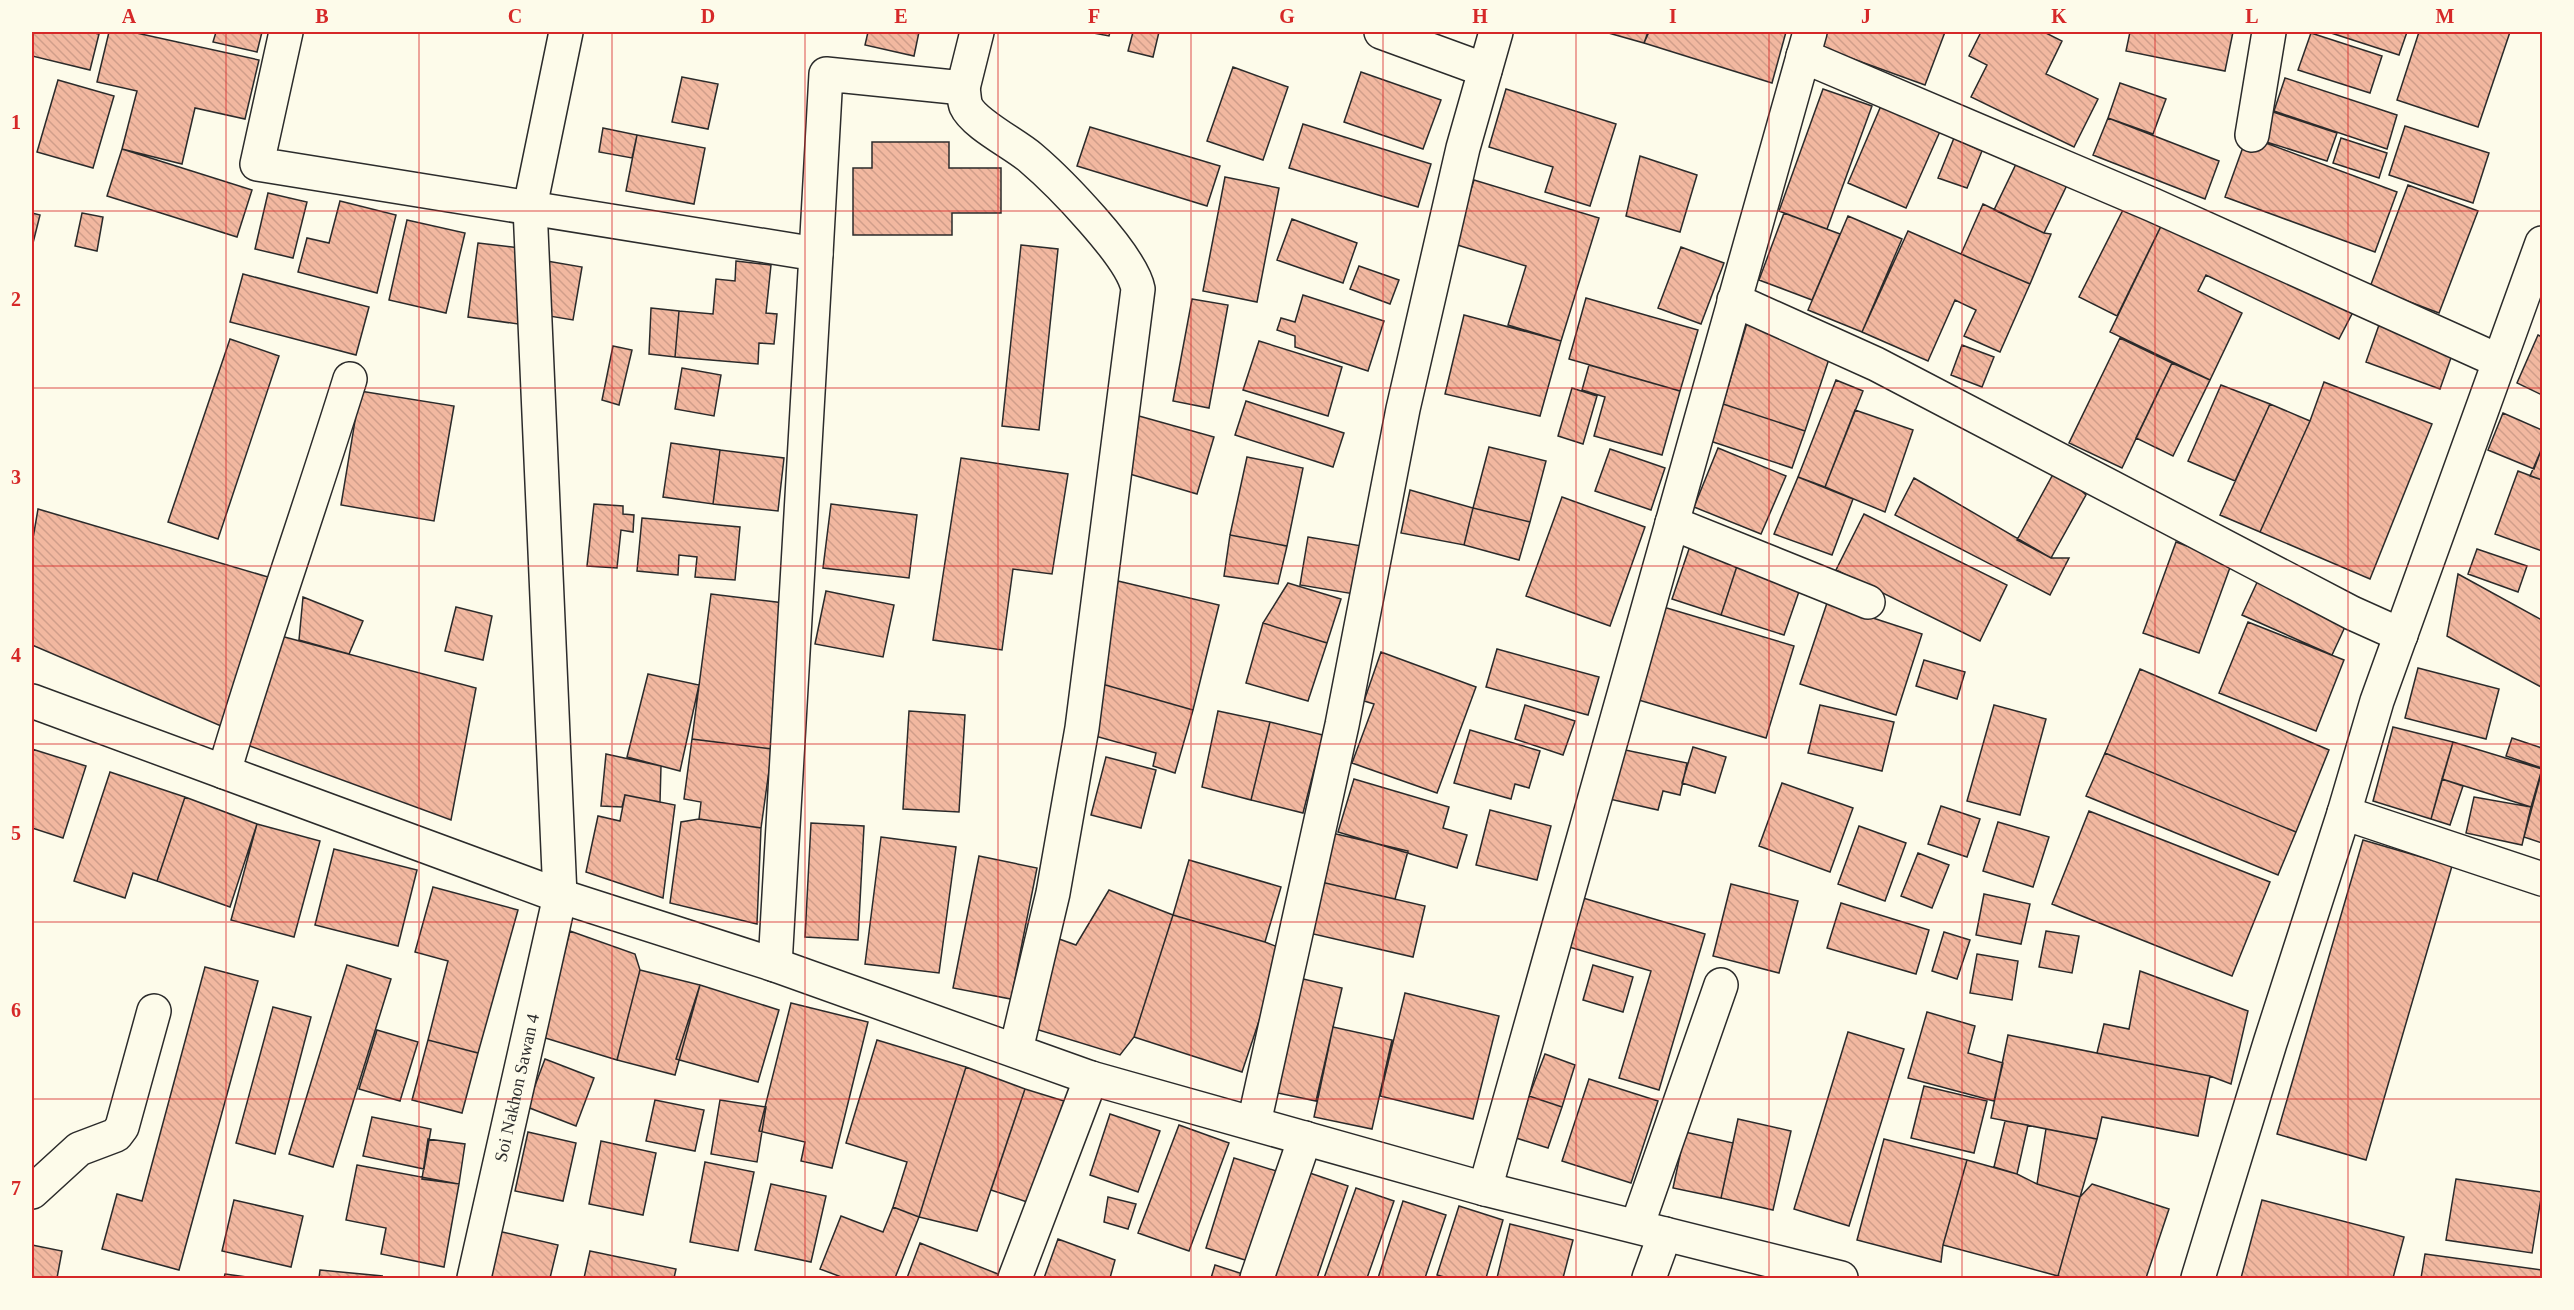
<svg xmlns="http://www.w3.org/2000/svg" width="2574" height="1310" font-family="'Times New Roman',serif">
<defs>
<pattern id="building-back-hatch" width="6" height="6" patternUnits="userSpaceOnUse" patternTransform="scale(1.5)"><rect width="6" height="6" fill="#f2b8a0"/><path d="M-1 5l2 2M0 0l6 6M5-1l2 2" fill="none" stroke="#d09e8a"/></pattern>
</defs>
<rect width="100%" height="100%" fill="#fdfbea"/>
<path fill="url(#building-back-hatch)" stroke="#2b2b2b" stroke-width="1.5" d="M 32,32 L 90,32 L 99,34 L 90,70 L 32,56 Z
M 109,32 L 132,32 L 259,60 L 245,119 L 195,108 L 182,164 L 122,149 L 137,91 L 97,82 Z
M 216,32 L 262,32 L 257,52 L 213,42 Z
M 868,32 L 919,32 L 914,56 L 865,45 Z
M 1088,32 L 1110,32 L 1109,36 Z
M 1133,32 L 1159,32 L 1153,57 L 1128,51 Z
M 1605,32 L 1648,32 L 1644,43 Z
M 1649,32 L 1786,32 L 1772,83 L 1644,43 Z
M 1826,32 L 1945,32 L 1925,85 L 1820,47 Z
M 1981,32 L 2044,32 L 2062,41 L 2046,74 L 2098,99 L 2074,147 L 1971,97 L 1987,65 L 1969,56 Z
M 2130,32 L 2233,32 L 2225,71 L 2126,51 Z
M 2328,32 L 2407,32 L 2399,55 Z
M 2419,32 L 2510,32 L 2478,127 L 2397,100 Z
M 2311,33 L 2382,56 L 2370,93 L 2298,70 Z
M 1233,67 L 1288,87 L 1263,160 L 1207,141 Z
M 1361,72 L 1441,100 L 1423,149 L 1344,122 Z
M 682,77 L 718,84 L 708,129 L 672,122 Z
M 2285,78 L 2397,115 L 2387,149 L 2274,111 Z
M 58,80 L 114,96 L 93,168 L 37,152 Z
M 2120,83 L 2166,99 L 2153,134 L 2108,118 Z
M 1506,89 L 1616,124 L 1590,206 L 1545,192 L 1553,167 L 1489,147 Z
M 1823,89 L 1872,106 L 1827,229 L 1779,211 Z
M 1883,101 L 1942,127 L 1906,208 L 1848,183 Z
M 2270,111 L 2337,133 L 2327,161 L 2260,140 Z
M 2108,118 L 2219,161 L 2205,199 L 2093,155 Z
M 1303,124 L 1431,164 L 1418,207 L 1289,168 Z
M 2405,126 L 2489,153 L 2473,203 L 2389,175 Z
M 1090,127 L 1220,166 L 1207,206 L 1077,166 Z
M 603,128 L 637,135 L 632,158 L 599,152 Z
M 637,135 L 705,148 L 694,204 L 626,191 Z
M 2247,136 L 2397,192 L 2375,252 L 2225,197 Z
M 1954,138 L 1982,151 L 1967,188 L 1938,178 Z
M 2341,138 L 2387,153 L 2379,178 L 2333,163 Z
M 872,142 L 949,142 L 949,168 L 1001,168 L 1001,213 L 952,213 L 952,235 L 853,235 L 853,168 L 872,168 Z
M 122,149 L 252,190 L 237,237 L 107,196 Z
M 1640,156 L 1697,175 L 1680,232 L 1626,216 Z
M 2017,162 L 2067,185 L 2044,233 L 1994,210 Z
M 1225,177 L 1279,188 L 1257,302 L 1203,291 Z
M 1474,180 L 1599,218 L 1561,341 L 1508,325 L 1526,266 L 1454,244 Z
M 2408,185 L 2478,211 L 2439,313 L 2370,287 Z
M 268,193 L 307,202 L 293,258 L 255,249 Z
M 2128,200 L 2165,218 L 2117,316 L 2079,297 Z
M 340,201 L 396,215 L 377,293 L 298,272 L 307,238 L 329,243 Z
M 1983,204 L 2044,233 L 2051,234 L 2030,284 L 1961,254 Z
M 32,213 L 40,215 L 32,247 Z
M 82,213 L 103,217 L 97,251 L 75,246 Z
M 1784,213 L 1840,234 L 1812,300 L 1759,280 Z
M 1848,216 L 1902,239 L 1862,332 L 1808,310 Z
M 2165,218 L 2354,310 L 2339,339 L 2206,275 L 2198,291 L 2242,313 L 2210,380 L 2110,332 Z
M 1292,219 L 1357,243 L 1343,283 L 1277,260 Z
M 407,220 L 465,233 L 446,313 L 389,300 Z
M 1908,231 L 2030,284 L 2000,352 L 1964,336 L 1976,310 L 1955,300 L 1928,361 L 1862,332 Z
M 478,243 L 528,249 L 518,324 L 468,317 Z
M 1021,245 L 1058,249 L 1039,430 L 1002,426 Z
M 1681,247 L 1724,263 L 1701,324 L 1658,308 Z
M 541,260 L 582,267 L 573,320 L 531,313 Z
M 736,261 L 771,265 L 766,313 L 777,314 L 774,344 L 759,343 L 758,364 L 675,357 L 679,311 L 713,314 L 716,279 L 735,281 Z
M 1359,266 L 1399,280 L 1390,304 L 1350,289 Z
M 243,274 L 369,307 L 356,355 L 230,322 Z
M 1303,295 L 1384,321 L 1368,371 L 1295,347 L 1295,336 L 1277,330 L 1281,318 L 1295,322 Z
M 1586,298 L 1698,330 L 1680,391 L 1569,359 Z
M 1192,299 L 1228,305 L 1209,408 L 1173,401 Z
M 651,308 L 679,311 L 675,357 L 649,354 Z
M 1464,315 L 1561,341 L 1540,416 L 1445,394 Z
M 1747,323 L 1832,350 L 1805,431 L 1723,404 Z
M 2379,325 L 2453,352 L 2440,389 L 2366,362 Z
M 2538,335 L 2542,337 L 2542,395 L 2517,383 Z
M 2120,338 L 2172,363 L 2122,468 L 2069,443 Z
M 230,339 L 279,356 L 218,539 L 168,522 Z
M 1259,341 L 1342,367 L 1328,416 L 1243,390 Z
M 1962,345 L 1994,357 L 1982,387 L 1951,375 Z
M 613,346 L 632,350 L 619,405 L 602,400 Z
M 2172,363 L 2210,380 L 2173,456 L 2136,438 Z
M 1589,365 L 1680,391 L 1662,455 L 1594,436 L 1605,397 L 1582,390 Z
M 682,368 L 721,375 L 714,416 L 675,409 Z
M 1836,380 L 1863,391 L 1825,487 L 1798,477 Z
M 2324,382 L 2432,424 L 2370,579 L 2260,532 L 2310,421 Z
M 2221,385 L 2270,404 L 2235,481 L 2188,461 Z
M 1572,388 L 1597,396 L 1583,444 L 1558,436 Z
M 360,391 L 454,406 L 434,521 L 341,505 Z
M 1246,401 L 1344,433 L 1333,467 L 1235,435 Z
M 1723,404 L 1805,431 L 1792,468 L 1710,441 Z
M 2270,404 L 2310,421 L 2260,532 L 2220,515 Z
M 1855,410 L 1913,430 L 1885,512 L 1825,487 Z
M 2503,413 L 2542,430 L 2542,448 L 2534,469 L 2488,450 Z
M 1139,416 L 1214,437 L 1197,494 L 1123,472 Z
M 671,443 L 720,450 L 713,504 L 663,497 Z
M 1489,447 L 1546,461 L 1530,522 L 1473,508 Z
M 1718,448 L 1786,476 L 1761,534 L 1694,507 Z
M 2542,448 L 2542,480 L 2530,476 Z
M 1610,449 L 1665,468 L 1651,510 L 1595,491 Z
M 720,450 L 784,458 L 778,511 L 713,504 Z
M 1247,457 L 1303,468 L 1287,546 L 1230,535 Z
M 961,458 L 1068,474 L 1052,574 L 1013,569 L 1002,650 L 933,640 Z
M 2057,467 L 2086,495 L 2051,558 L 2017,540 Z
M 2518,471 L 2542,480 L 2542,551 L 2495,534 Z
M 1798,477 L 1853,499 L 1832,555 L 1774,534 Z
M 1914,478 L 2051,558 L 2069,558 L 2050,595 L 1895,515 Z
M 1410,490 L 1473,508 L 1464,545 L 1401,533 Z
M 1562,497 L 1645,527 L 1610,626 L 1526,596 Z
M 594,504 L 623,506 L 623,514 L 634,515 L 633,532 L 621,530 L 617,568 L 587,566 Z
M 831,504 L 917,515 L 909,578 L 823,568 Z
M 1473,508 L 1530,522 L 1519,560 L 1464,545 Z
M 38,509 L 268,577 L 221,726 L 32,645 L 32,544 Z
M 1864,514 L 2007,585 L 1980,641 L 1836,570 Z
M 642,518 L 740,527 L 735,580 L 695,577 L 697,557 L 679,555 L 678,575 L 637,571 Z
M 1230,535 L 1287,546 L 1278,584 L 1224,576 Z
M 1308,537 L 1362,546 L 1354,594 L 1300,585 Z
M 2176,542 L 2232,562 L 2199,653 L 2143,633 Z
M 1690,546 L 1738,563 L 1721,615 L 1672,599 Z
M 2477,549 L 2527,566 L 2518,592 L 2468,574 Z
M 1738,563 L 1802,583 L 1784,635 L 1721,615 Z
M 2458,574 L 2542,620 L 2541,687 L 2447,636 Z
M 2260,576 L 2350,616 L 2332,655 L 2242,615 Z
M 1118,581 L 1219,605 L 1193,710 L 1102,684 L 1092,686 Z
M 1288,583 L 1341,599 L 1327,643 L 1263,623 Z
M 826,591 L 894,605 L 883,657 L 815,644 Z
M 711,594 L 784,603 L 772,749 L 692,739 Z
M 303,597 L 363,621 L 349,654 L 299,640 Z
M 1827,603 L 1922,634 L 1896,715 L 1800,684 Z
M 1660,606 L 1794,646 L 1766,738 L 1632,698 Z
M 456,607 L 492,616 L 483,660 L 445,651 Z
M 2248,622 L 2344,660 L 2316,731 L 2219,693 Z
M 1263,623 L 1327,643 L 1308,701 L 1246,683 Z
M 277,635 L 476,688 L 451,820 L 247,745 Z
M 1497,649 L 1599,677 L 1588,715 L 1486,687 Z
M 1381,652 L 1476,687 L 1437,793 L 1352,763 L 1374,704 L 1364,701 Z
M 1924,660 L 1965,672 L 1957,699 L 1916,686 Z
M 2418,668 L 2499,689 L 2486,739 L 2405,718 Z
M 2140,669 L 2329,750 L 2296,832 L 2105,753 Z
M 648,674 L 699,685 L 680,771 L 627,757 Z
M 1102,684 L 1193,710 L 1175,773 L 1153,766 L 1156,753 L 1088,734 Z
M 1525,705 L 1575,721 L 1563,755 L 1515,739 Z
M 1820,705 L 1894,722 L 1882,771 L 1808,753 Z
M 1994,705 L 2046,719 L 2020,815 L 1967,801 Z
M 909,711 L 965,715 L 959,812 L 903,809 Z
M 1218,711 L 1270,722 L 1251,800 L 1202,787 Z
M 1270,722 L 1323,735 L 1303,813 L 1251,800 Z
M 2393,727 L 2453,742 L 2431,819 L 2373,801 Z
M 1470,730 L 1540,751 L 1529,788 L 1515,784 L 1511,799 L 1454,783 Z
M 2512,738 L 2542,748 L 2542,768 L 2506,756 Z
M 692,739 L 772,749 L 761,828 L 699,819 L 701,802 L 684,799 Z
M 2453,742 L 2542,769 L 2531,807 L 2442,779 Z
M 1693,747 L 1726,757 L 1715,793 L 1682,783 Z
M 1616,748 L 1687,763 L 1680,795 L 1663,791 L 1658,810 L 1605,798 Z
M 32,749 L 86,766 L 63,838 L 32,828 Z
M 2105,753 L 2296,832 L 2278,875 L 2086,796 Z
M 606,754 L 661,766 L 660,802 L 625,795 L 622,807 L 601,806 Z
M 1106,757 L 1156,770 L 1141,828 L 1091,815 Z
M 110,772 L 185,797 L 157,881 L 133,873 L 125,898 L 74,881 Z
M 2540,778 L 2542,779 L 2542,843 L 2524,837 Z
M 1354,779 L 1449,807 L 1443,828 L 1467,835 L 1457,868 L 1338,832 Z
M 2442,779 L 2463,786 L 2450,825 L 2431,819 Z
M 1782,783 L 1853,808 L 1830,872 L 1759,846 Z
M 625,795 L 675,805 L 663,898 L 586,872 L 598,816 L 620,821 Z
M 185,797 L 257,824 L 230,907 L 157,881 Z
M 2474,797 L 2531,807 L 2522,845 L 2466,833 Z
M 1941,806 L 1980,819 L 1967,857 L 1928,844 Z
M 1490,810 L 1551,826 L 1537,880 L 1476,865 Z
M 2089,811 L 2270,882 L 2232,976 L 2052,904 Z
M 699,819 L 761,828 L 757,924 L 670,903 L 681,822 Z
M 1998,822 L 2049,837 L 2033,887 L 1983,871 Z
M 811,823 L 864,826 L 858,940 L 805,937 Z
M 257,824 L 320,841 L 294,937 L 231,920 Z
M 1859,826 L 1906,843 L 1885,901 L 1838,884 Z
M 1332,833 L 1408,851 L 1395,899 L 1321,882 Z
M 881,837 L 956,847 L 939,973 L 865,964 Z
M 2363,840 L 2452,866 L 2366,1160 L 2277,1134 Z
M 334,849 L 417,870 L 398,946 L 315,925 Z
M 1918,853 L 1949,865 L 1932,908 L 1901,896 Z
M 979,856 L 1037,868 L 1011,999 L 953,988 Z
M 1189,860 L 1281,887 L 1265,942 L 1173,915 Z
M 1321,882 L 1425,906 L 1413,957 L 1309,933 Z
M 1731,884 L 1798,901 L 1779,973 L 1713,956 Z
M 433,887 L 518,910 L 478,1053 L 428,1040 L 448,961 L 415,952 Z
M 1109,890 L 1173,915 L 1134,1037 L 1120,1055 L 1029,1027 L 1048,935 L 1076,945 Z
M 1984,894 L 2030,904 L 2021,944 L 1976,935 Z
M 1583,898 L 1705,934 L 1659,1090 L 1619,1078 L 1651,971 L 1569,947 Z
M 1841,903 L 1929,930 L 1916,974 L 1827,948 Z
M 1173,915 L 1265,942 L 1283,949 L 1242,1072 L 1134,1037 Z
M 570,931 L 635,954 L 640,970 L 617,1060 L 542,1037 Z
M 2046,931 L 2079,936 L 2072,973 L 2039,967 Z
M 1944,932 L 1970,940 L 1957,979 L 1932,971 Z
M 1977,954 L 2018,961 L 2012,1000 L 1970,993 Z
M 347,965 L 391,979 L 333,1167 L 289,1154 Z
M 1593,965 L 1633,977 L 1623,1012 L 1583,1000 Z
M 205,967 L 258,981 L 179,1270 L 102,1249 L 117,1194 L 142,1201 Z
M 640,970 L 700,985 L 675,1075 L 617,1060 Z
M 2140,971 L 2248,1011 L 2231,1084 L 2210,1076 L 2097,1053 L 2104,1024 L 2129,1029 Z
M 1299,978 L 1342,988 L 1316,1101 L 1273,1092 Z
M 700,985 L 779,1010 L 758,1082 L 676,1059 Z
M 1405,993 L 1499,1016 L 1473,1119 L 1380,1096 Z
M 791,1003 L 868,1022 L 832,1168 L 801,1161 L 805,1142 L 759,1131 Z
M 273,1007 L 311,1017 L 275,1154 L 236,1143 Z
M 1927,1012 L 1975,1026 L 1968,1053 L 2003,1063 L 1994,1101 L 1908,1078 Z
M 1333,1027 L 1392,1040 L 1372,1129 L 1314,1117 Z
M 377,1030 L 418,1042 L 400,1101 L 359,1089 Z
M 1848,1032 L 1904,1049 L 1849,1226 L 1794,1209 Z
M 2008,1035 L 2210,1076 L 2198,1136 L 2102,1117 L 2097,1139 L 1991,1118 Z
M 428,1040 L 478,1053 L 462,1113 L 412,1100 Z
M 877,1040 L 966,1067 L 919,1217 L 893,1207 L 907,1162 L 846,1143 Z
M 1545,1054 L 1575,1065 L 1562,1107 L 1529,1096 Z
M 545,1059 L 594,1078 L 576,1126 L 527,1107 Z
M 966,1067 L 1025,1089 L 977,1231 L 919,1217 Z
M 1589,1079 L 1658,1101 L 1631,1183 L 1562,1161 Z
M 1924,1086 L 1987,1101 L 1974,1153 L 1911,1138 Z
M 1025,1089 L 1064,1101 L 1030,1203 L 991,1190 Z
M 1529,1096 L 1562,1107 L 1548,1148 L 1516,1138 Z
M 655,1100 L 704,1110 L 695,1151 L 646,1141 Z
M 720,1100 L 766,1107 L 757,1162 L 711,1154 Z
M 1110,1114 L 1160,1131 L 1138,1192 L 1090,1175 Z
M 372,1117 L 431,1129 L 424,1169 L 363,1156 Z
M 1738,1119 L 1791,1131 L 1773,1210 L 1721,1198 Z
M 2005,1121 L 2028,1125 L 2017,1174 L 1994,1167 Z
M 1179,1125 L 1229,1143 L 1189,1251 L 1138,1233 Z
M 2046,1129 L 2097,1139 L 2080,1197 L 2037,1184 Z
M 528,1132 L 576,1143 L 563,1201 L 515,1191 Z
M 1685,1132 L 1733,1143 L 1721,1198 L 1673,1188 Z
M 428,1139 L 465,1144 L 459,1184 L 422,1179 Z
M 1884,1139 L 1967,1160 L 1943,1245 L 1941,1262 L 1857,1240 Z
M 601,1141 L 656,1153 L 643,1215 L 589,1204 Z
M 1234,1158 L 1286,1174 L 1258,1264 L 1206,1248 Z
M 1967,1160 L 2017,1174 L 2037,1184 L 2080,1197 L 2058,1276 L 1943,1245 Z
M 705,1162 L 754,1172 L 738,1251 L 690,1242 Z
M 357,1165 L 459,1184 L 444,1267 L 381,1254 L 386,1228 L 346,1220 Z
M 1301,1170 L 1348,1186 L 1317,1278 L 1264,1278 Z
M 2456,1179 L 2542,1192 L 2532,1253 L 2446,1240 Z
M 771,1184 L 826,1196 L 811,1262 L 755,1250 Z
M 2092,1184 L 2169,1209 L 2146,1278 L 2064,1278 L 2058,1276 L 2080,1197 Z
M 1356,1188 L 1394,1201 L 1367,1278 L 1324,1278 Z
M 1108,1197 L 1136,1204 L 1128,1229 L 1104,1222 Z
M 234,1200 L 303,1216 L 291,1267 L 222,1251 Z
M 2262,1200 L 2404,1237 L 2393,1278 L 2241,1278 Z
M 1403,1201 L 1446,1215 L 1425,1278 L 1378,1278 Z
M 1459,1206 L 1503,1220 L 1486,1278 L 1448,1278 L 1437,1275 Z
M 893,1207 L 919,1217 L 895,1278 L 844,1278 L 820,1269 L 841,1216 L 883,1232 Z
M 1510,1224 L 1573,1240 L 1563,1278 L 1497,1278 Z
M 498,1231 L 558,1245 L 550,1278 L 487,1278 Z
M 1058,1239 L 1115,1260 L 1110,1278 L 1044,1278 Z
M 920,1243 L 1003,1276 L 1002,1278 L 907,1278 Z
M 32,1245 L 62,1251 L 57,1278 L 32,1278 Z
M 590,1251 L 676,1269 L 674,1278 L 584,1278 Z
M 2425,1254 L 2542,1270 L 2542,1278 L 2421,1278 Z
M 1215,1265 L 1249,1276 L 1249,1278 L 1211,1278 Z
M 320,1270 L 382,1276 L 381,1278 L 319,1278 Z
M 225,1274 L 254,1278 L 224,1278 Z"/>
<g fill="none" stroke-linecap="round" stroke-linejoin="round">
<g stroke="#2b2b2b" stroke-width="36">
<g id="minor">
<path d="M 286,32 L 257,164 L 816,254 L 775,965"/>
<path d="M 1381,32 L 1485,70"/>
<path d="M 1803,56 L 2153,205 L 2499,361"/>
<path d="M 963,88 C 964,93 964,101 966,106 C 974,124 1015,144 1031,158 C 1058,181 1132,256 1138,289 L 1082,728 L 1053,893 L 1016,1050"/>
<path d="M 2252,135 L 2269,32"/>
<path d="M 816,254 L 826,74 L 963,88 L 977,32"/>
<path d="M 1734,300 L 1876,364 L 2352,613 L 2401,635"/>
<path d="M 1672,523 L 1868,602"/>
<path d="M 224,772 C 263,640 309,511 350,379"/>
<path d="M 2344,813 L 2542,879"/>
<path d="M 1254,1123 L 1342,725 L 1403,409 L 1463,148 L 1496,32"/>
<path d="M 1485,1189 L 1810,32"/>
<path d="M 32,1192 L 79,1149 L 116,1135 L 122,1127 L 154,1011"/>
<path d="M 1637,1226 L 1721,985"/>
<path id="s1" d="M 474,1278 L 560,896 L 530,207 L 566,32"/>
<path d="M 1015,1278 L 1091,1078"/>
<path d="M 1257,1278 L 1305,1138"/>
<path d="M 1649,1278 L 1665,1234"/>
<path d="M 2198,1278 L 2270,1043 L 2344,813 L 2377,701 L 2542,243"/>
</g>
</g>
<g stroke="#2b2b2b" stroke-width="36">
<path id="tertiary" d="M 32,701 L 560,896 L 775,965 L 1091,1078 L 1485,1189 L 1841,1278"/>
</g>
<use href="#minor" stroke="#fdfbea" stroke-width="33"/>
<use href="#tertiary" stroke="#fdfbea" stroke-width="33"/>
</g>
<path fill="none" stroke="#d62828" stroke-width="1.5" stroke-opacity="0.55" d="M 226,32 L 226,1278M 419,32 L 419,1278M 612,32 L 612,1278M 805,32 L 805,1278M 998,32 L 998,1278M 1191,32 L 1191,1278M 1383,32 L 1383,1278M 1576,32 L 1576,1278M 1769,32 L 1769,1278M 1962,32 L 1962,1278M 2155,32 L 2155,1278M 2348,32 L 2348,1278M 32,211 L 2542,211M 32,388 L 2542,388M 32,566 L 2542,566M 32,744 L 2542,744M 32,922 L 2542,922M 32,1099 L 2542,1099"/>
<g text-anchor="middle" stroke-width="4.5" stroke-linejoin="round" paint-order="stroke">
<g font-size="18" fill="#2b2b2b" stroke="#fdfbea">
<text dy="6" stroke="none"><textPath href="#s1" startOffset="195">Soi Nakhon Sawan 4</textPath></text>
</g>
</g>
<rect width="2574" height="1310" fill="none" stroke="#fdfbea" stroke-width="66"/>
<rect x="33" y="33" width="2508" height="1244" fill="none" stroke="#d62828" stroke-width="2"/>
<g font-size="20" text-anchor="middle" font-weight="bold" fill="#d62828">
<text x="129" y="23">A</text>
<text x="322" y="23">B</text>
<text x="515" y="23">C</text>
<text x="708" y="23">D</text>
<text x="901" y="23">E</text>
<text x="1094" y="23">F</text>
<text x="1287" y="23">G</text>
<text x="1480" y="23">H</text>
<text x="1673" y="23">I</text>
<text x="1866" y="23">J</text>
<text x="2059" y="23">K</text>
<text x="2252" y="23">L</text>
<text x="2445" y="23">M</text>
<text x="16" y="129">1</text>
<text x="16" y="306">2</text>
<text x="16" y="484">3</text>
<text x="16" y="662">4</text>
<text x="16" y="840">5</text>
<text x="16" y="1017">6</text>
<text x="16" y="1195">7</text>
</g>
</svg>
